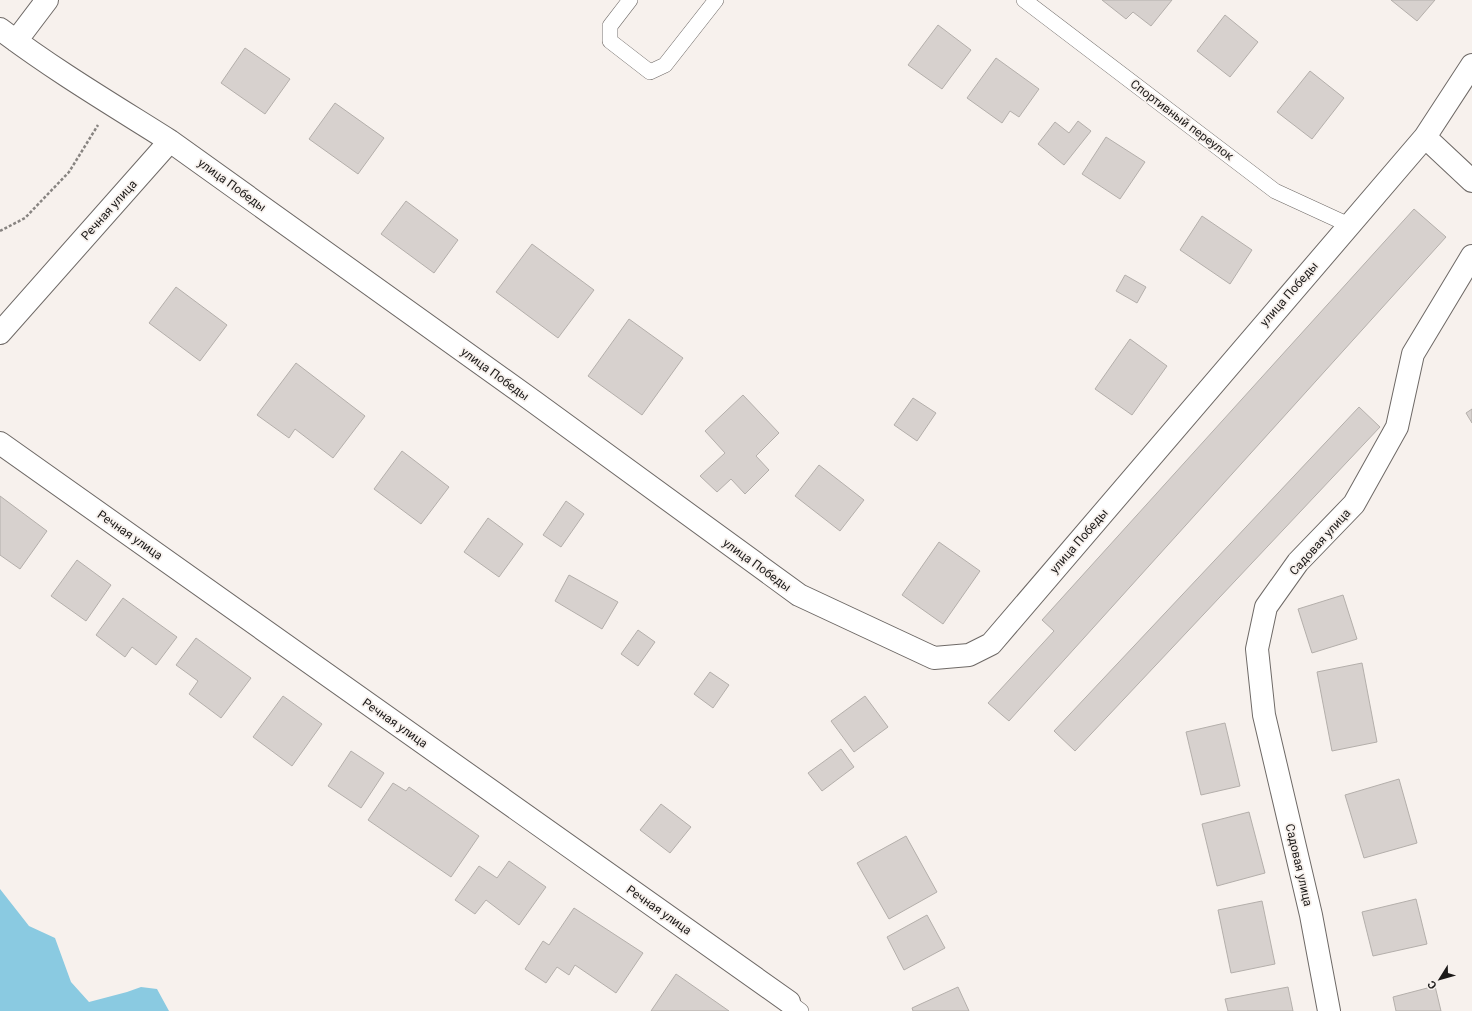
<svg xmlns="http://www.w3.org/2000/svg" width="1472" height="1011" font-family="Roboto,sans-serif">
<rect width="100%" height="100%" fill="#f7f1ed"/>
<path fill="#8acae1" d="M 0,889 L 29,926 L 55,938 L 71,982 L 89,1002 L 127,992 L 141,987 L 157,989 L 169,1011 L 0,1011 Z"/>
<path fill="#d7d1ce" stroke="#b4afab" d="M 1102,0 L 1172,0 L 1151,26 L 1133,12 L 1126,19 Z
M 1391,0 L 1435,0 L 1417,21 Z
M 1225,15 L 1258,42 L 1230,77 L 1197,51 Z
M 938,25 L 971,50 L 942,89 L 908,65 Z
M 245,48 L 290,79 L 265,114 L 221,83 Z
M 996,58 L 1039,89 L 1019,117 L 1010,111 L 1002,123 L 967,98 Z
M 1310,71 L 1344,98 L 1312,139 L 1277,112 Z
M 335,103 L 384,138 L 358,174 L 309,139 Z
M 1078,121 L 1091,131 L 1064,165 L 1038,144 L 1055,122 L 1069,133 Z
M 1106,137 L 1145,162 L 1120,199 L 1082,174 Z
M 406,201 L 458,240 L 434,273 L 381,234 Z
M 1414,209 L 1446,237 L 1009,721 L 988,703 L 1054,631 L 1042,620 Z
M 1202,216 L 1252,250 L 1230,284 L 1180,250 Z
M 532,244 L 594,290 L 558,338 L 496,292 Z
M 1125,275 L 1146,287 L 1137,303 L 1116,291 Z
M 176,287 L 227,325 L 200,361 L 149,323 Z
M 629,319 L 683,358 L 642,415 L 588,376 Z
M 1130,339 L 1167,366 L 1132,415 L 1095,389 Z
M 296,363 L 365,416 L 333,458 L 295,429 L 289,438 L 257,415 Z
M 743,395 L 779,433 L 756,456 L 769,470 L 745,494 L 731,479 L 717,492 L 700,476 L 725,453 L 705,431 Z
M 913,398 L 936,413 L 917,441 L 894,425 Z
M 1359,407 L 1380,427 L 1075,751 L 1054,731 Z
M 1472,409 L 1472,423 L 1466,413 Z
M 402,451 L 449,487 L 421,524 L 374,489 Z
M 819,465 L 864,500 L 840,531 L 795,496 Z
M 0,496 L 47,531 L 20,569 L 0,555 Z
M 566,501 L 584,514 L 561,547 L 543,535 Z
M 488,518 L 523,544 L 499,577 L 464,552 Z
M 939,542 L 980,571 L 943,624 L 902,595 Z
M 77,560 L 111,585 L 86,621 L 51,596 Z
M 569,575 L 618,602 L 602,629 L 555,601 Z
M 1343,595 L 1357,639 L 1312,653 L 1298,609 Z
M 123,598 L 177,637 L 156,665 L 132,647 L 125,657 L 96,635 Z
M 638,630 L 655,642 L 638,666 L 621,654 Z
M 196,638 L 251,678 L 221,718 L 189,694 L 198,681 L 176,665 Z
M 1362,663 L 1377,742 L 1332,751 L 1317,672 Z
M 710,672 L 729,685 L 713,708 L 694,694 Z
M 283,696 L 322,724 L 292,766 L 253,737 Z
M 865,696 L 888,727 L 854,752 L 831,721 Z
M 1225,723 L 1240,786 L 1201,795 L 1186,732 Z
M 841,749 L 854,767 L 822,791 L 808,773 Z
M 351,751 L 384,773 L 361,808 L 328,786 Z
M 1399,779 L 1417,843 L 1364,858 L 1345,795 Z
M 393,783 L 406,791 L 409,787 L 479,836 L 451,877 L 368,820 Z
M 661,804 L 691,827 L 670,853 L 640,830 Z
M 1249,812 L 1265,873 L 1217,886 L 1202,824 Z
M 906,836 L 937,892 L 889,919 L 857,863 Z
M 509,861 L 546,887 L 519,925 L 486,900 L 475,914 L 455,900 L 479,866 L 497,878 Z
M 1416,899 L 1427,944 L 1373,956 L 1362,912 Z
M 1262,901 L 1275,964 L 1231,973 L 1218,910 Z
M 574,908 L 643,953 L 616,993 L 575,965 L 569,975 L 557,967 L 546,983 L 525,969 L 543,941 L 549,945 Z
M 927,915 L 945,948 L 904,970 L 887,937 Z
M 676,974 L 729,1011 L 651,1011 Z
M 1435,986 L 1441,1011 L 1396,1011 L 1393,997 Z
M 958,987 L 969,1011 L 913,1011 L 912,1008 Z
M 1288,987 L 1293,1011 L 1228,1011 L 1225,999 Z"/>
<g fill="none" stroke-linecap="round" stroke-linejoin="round">
<g stroke="#6e6966" stroke-width="16">
<path id="lane" d="M 630,0 L 610,26 L 610,41 L 650,72 L 665,65 L 716,0
M 1024,0 L 1275,191 L 1349,225
M 789,1002 L 801,1011"/>
</g>
<g stroke="#6e6966" stroke-width="24">
<path id="street" d="M 0,29 C 54,70 113,105 170,141 L 533,401 L 799,595 L 934,658 L 969,655 L 991,644 L 1425,137 L 1472,65
M 16,41 L 47,0
M 1425,137 L 1472,181
M 0,333 L 170,141
M 0,443 L 789,1002
M 1329,1011 L 1311,915 L 1264,715 L 1257,649 L 1266,607 L 1298,562 L 1354,504 L 1397,427 L 1413,354 L 1472,256"/>
</g>
<path stroke="#888481" stroke-width="2.5" stroke-dasharray="3 2" stroke-linecap="butt" d="M 0,231 L 25,218 L 69,172 L 98,125"/>
<use href="#lane" stroke="#fff" stroke-width="15"/>
<use href="#street" stroke="#fff" stroke-width="22"/>
</g>
<g text-anchor="middle" stroke-width="3.5" stroke-linejoin="round" paint-order="stroke">
<g font-size="12" fill="#1c1a19" stroke="#f7f1ed">
<text transform="translate(1182 120) rotate(37)" y="4">Спортивный переулок</text>
<text transform="translate(232 185) rotate(36)" y="4">улица Победы</text>
<text transform="translate(109 210) rotate(-48)" y="4">Речная улица</text>
<text transform="translate(1289 294) rotate(-49)" y="4">улица Победы</text>
<text transform="translate(495 374) rotate(36)" y="4">улица Победы</text>
<text transform="translate(130 535) rotate(35)" y="4">Речная улица</text>
<text transform="translate(1079 541) rotate(-49)" y="4">улица Победы</text>
<text transform="translate(1320 542) rotate(-48)" y="4">Садовая улица</text>
<text transform="translate(757 565) rotate(36)" y="4">улица Победы</text>
<text transform="translate(395 723) rotate(35)" y="4">Речная улица</text>
<text transform="translate(1299 865) rotate(77)" y="4">Садовая улица</text>
<text transform="translate(659 910) rotate(35)" y="4">Речная улица</text>
</g>
</g>
<g transform="translate(1440 979) rotate(233)" stroke="#f7f1ed" stroke-width="3" paint-order="stroke">
<path d="M0-3L7 15L0 10L-7 15Z" fill="#1c1a19"/>
<text y="-6" font-size="11" font-weight="bold" text-anchor="middle" fill="#1c1a19">С</text>
</g>
</svg>
